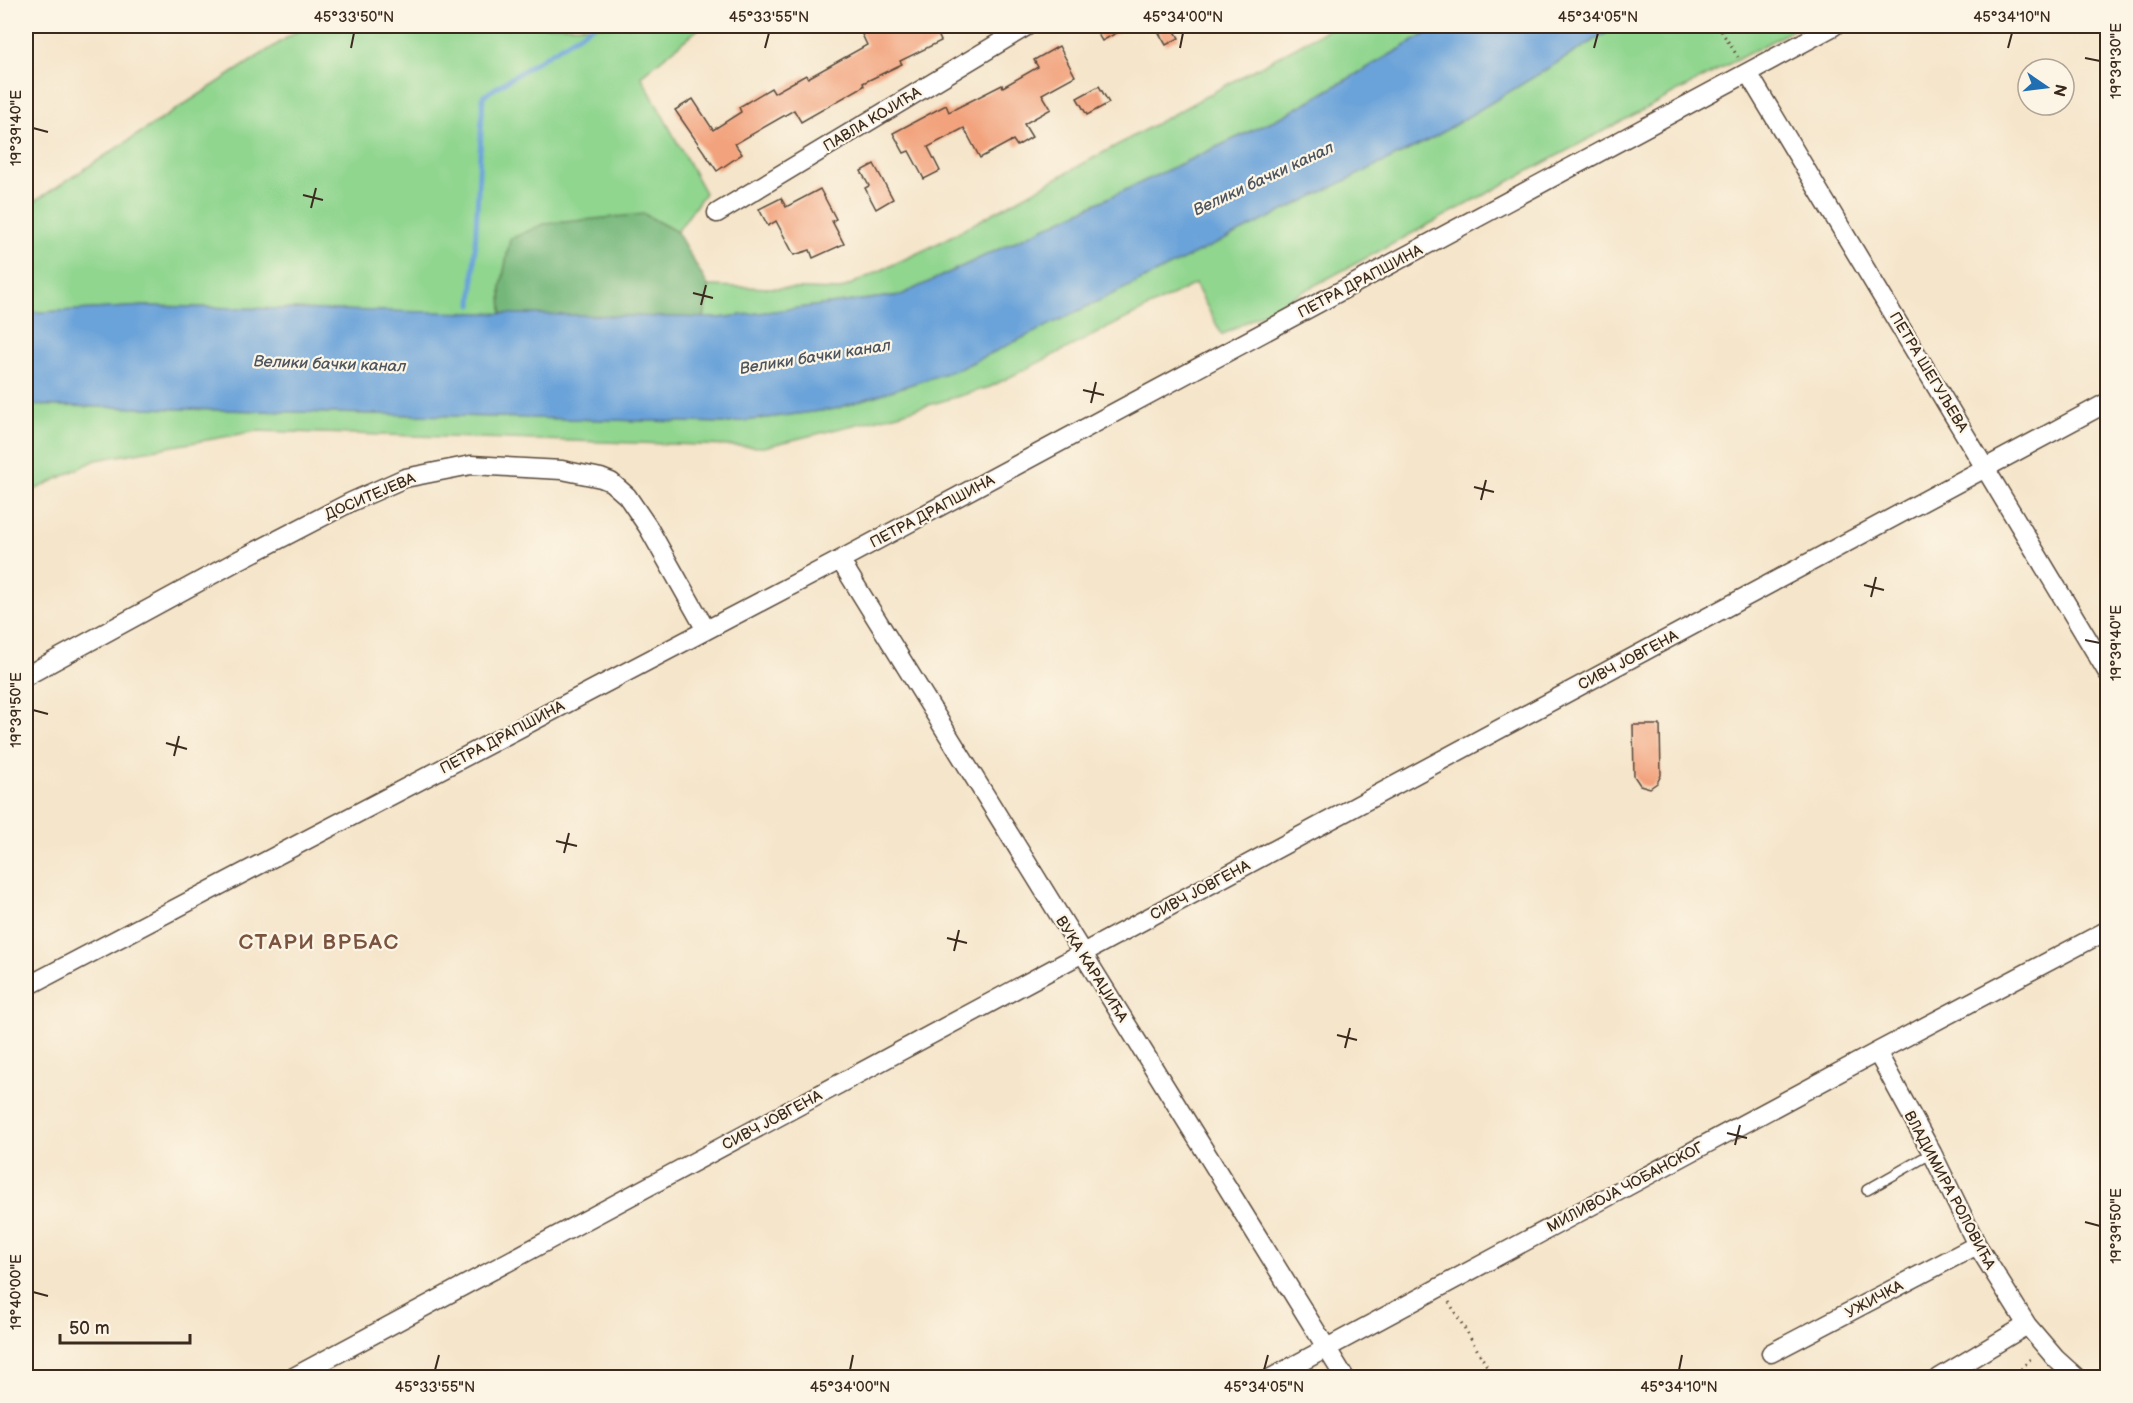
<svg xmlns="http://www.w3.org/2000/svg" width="2133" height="1403" font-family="'Balsamiq Sans',sans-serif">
<rect width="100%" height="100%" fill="#fcf5e5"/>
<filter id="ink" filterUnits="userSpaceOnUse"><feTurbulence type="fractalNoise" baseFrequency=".0167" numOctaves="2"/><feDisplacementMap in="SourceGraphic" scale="12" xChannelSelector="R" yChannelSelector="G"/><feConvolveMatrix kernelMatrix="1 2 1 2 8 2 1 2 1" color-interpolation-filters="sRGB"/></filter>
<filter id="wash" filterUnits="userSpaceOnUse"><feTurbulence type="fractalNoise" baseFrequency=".008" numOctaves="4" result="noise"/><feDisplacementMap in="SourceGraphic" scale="24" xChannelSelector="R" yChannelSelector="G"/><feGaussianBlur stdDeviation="1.35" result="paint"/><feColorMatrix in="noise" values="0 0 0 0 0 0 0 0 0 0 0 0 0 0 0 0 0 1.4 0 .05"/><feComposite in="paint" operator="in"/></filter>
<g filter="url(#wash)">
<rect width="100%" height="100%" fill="#f5e5ca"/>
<path fill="#90d68f" stroke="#668056" stroke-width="1.5" d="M 305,26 L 702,26 L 641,76 L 705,193 L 677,232 L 644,214 L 501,287 L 502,314 L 146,306 L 26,313 L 26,207 Z
M 1334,26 L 1440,26 L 1285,115 L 901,295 L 719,318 L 704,318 L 708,286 L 839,290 L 935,245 Z
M 1618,26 L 1800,26 L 1222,335 L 1195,284 L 990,387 L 898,414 L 764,447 L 257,431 L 96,460 L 26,494 L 26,405 L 728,423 L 835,409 L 961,368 L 1431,139 Z"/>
<path fill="#74b77a" stroke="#58704c" stroke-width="1.5" d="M 644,214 L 677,232 L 708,286 L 704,318 L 502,314 L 501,287 L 510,239 L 544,224 Z"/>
<path fill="#6aa3d9" stroke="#52667c" stroke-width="1.5" d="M 1440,26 L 1618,26 L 1431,139 L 961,368 L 835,409 L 728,423 L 26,405 L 26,313 L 146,306 L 719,318 L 901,295 L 1285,115 Z"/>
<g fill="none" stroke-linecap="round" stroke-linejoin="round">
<path stroke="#6aa3d9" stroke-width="5" d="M 472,305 L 483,96 L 593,26"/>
</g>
<g id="blocks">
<path fill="#f2a37d" d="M 858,26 L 934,26 L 941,41 L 900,61 L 902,64 L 863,83 L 864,86 L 801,122 L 794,110 L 735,144 L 742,154 L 717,171 L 675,110 L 693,99 L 713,130 L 741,112 L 739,107 L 771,88 L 774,93 L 806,75 L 808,78 L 867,45 Z
M 1093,26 L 1129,26 L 1102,41 Z
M 1155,26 L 1172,26 L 1179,38 L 1166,45 Z
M 1059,46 L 1075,76 L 1042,94 L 1051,109 L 1024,124 L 1032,137 L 1017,146 L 1013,140 L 980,158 L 964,128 L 928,147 L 940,171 L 924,179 L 909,151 L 904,153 L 893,133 L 946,105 L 949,112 L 1002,85 L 1003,87 L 1038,67 L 1034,60 Z
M 1099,86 L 1109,103 L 1087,115 L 1077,98 Z
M 874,164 L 893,199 L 876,209 L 865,188 L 869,186 L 861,171 Z
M 820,189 L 836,219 L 832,221 L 844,244 L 813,258 L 810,250 L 794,255 L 776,221 L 768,226 L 759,209 L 781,198 L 786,207 Z
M 1633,725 L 1660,725 L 1661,775 L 1657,783 L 1650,788 L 1640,785 L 1634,776 Z"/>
</g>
</g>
<g filter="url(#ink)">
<use href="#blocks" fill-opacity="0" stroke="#574638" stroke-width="1.5"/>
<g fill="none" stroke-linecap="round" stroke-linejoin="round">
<g stroke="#574638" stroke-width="12">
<path id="service" d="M 1867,1190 L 1932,1153"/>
</g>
<g stroke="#574638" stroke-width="21">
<path id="minor" d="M 1748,73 L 2108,673
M 717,213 L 1027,26
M 840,560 L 1345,1378
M 26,676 L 237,561 L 351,502 L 405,478 L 471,465 L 562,470 L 601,478 L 611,482 L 627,496 L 648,527 L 706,630
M 26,987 L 840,560 L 1834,26
M 1877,1052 L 1932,1153 L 1977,1245 L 2027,1325 L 2056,1359 L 2077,1378
M 1771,1353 L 1977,1245
M 292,1378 L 2108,402
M 1271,1378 L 1877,1052 L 2108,930
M 1939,1378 L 2027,1325"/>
</g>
<path stroke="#574638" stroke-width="3" stroke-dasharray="1.5 4.5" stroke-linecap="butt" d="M 1718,26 L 1738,57
M 1449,1302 L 1494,1378
M 2013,1378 L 2032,1357"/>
<use href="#service" stroke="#fff" stroke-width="9"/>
<use href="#minor" stroke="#fff" stroke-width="18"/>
</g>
</g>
<path fill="none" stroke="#3b2a1e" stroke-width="2" d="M 351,48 L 354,33M 765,48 L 769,33M 1180,48 L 1183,33M 1594,48 L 1598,33M 2008,48 L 2012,33M 2085,58 L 2100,61M 33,128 L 48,132M 303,195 L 323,200M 311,208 L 316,188M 693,293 L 713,298M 701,305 L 706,285M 1083,390 L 1104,395M 1091,403 L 1096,382M 1474,487 L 1494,492M 1481,500 L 1486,480M 1864,585 L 1884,590M 1871,597 L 1876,577M 2085,640 L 2100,643M 33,710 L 48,714M 166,743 L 187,749M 174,756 L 179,736M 556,841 L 577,846M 564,853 L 569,833M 947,938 L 967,943M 954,951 L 959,930M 1337,1035 L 1357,1040M 1345,1048 L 1350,1028M 1727,1133 L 1747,1138M 1735,1145 L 1740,1125M 2085,1222 L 2100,1226M 33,1292 L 48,1296M 435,1370 L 439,1355M 850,1370 L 853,1355M 1264,1370 L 1268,1355M 1679,1370 L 1682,1355"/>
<g text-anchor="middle" stroke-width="4.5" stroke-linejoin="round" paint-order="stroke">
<g font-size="15" fill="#3b2a1e" stroke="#fcf5e5">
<text transform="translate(872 119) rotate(-31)" y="5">ПАВЛА КОЈИЋА</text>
<text transform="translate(1360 281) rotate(-28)" y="5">ПЕТРА ДРАПШИНА</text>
<text transform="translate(1929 372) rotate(59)" y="5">ПЕТРА ШЕГУЉЕВА</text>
<text transform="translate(370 496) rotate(-23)" y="5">ДОСИТЕЈЕВА</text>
<text transform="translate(932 511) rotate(-28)" y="5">ПЕТРА ДРАПШИНА</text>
<text transform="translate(1628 660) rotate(-28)" y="5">СИВЧ ЈОВГЕНА</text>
<text transform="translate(502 737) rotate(-28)" y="5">ПЕТРА ДРАПШИНА</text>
<text transform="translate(1200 890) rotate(-28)" y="5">СИВЧ ЈОВГЕНА</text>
<text transform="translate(1092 969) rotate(58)" y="5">ВУКА КАРАЏИЋА</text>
<text transform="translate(772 1120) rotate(-28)" y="5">СИВЧ ЈОВГЕНА</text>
<text transform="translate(1625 1187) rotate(-28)" y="5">МИЛИВОЈА ЧОБАНСКОГ</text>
<text transform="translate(1950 1190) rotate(62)" y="5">ВЛАДИМИРА РОЛОВИЋА</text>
<text transform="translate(1874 1299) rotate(-28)" y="5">УЖИЧКА</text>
</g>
<g font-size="16" font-style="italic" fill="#4b545f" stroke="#fcf5e5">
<text transform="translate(1263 178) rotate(-25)" y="6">Велики бачки канал</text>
<text transform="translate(815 356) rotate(-9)" y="6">Велики бачки канал</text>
<text transform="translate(330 363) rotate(2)" y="6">Велики бачки канал</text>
</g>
<g font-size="21" font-weight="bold" letter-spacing="1.5" fill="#7b543f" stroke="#fcf5e5">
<text x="319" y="949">СТАРИ ВРБАС</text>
</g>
</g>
<rect width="2133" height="1403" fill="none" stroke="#fcf5e5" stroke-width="66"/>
<g transform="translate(2046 87) rotate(104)"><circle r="28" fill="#fcf5e5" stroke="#afa495" stroke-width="1.5"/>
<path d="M0-4.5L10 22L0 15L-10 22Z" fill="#1f6fb2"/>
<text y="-9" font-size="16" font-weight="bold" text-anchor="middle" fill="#3b2a1e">N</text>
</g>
<path d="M60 1334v9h130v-9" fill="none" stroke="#3b2a1e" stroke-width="3"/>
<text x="69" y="1334" font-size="18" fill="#3b2a1e" stroke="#fcf5e5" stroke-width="4.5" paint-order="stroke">50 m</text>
<rect x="33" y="33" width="2067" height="1337" fill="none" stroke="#3b2a1e" stroke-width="2"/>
<g font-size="15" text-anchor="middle" fill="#3b2a1e">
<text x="354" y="22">45°33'50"N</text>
<text x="769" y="22">45°33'55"N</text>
<text x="1183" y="22">45°34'00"N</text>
<text x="1598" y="22">45°34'05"N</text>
<text x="2012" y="22">45°34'10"N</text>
<text transform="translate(2116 61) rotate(-90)" y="5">19°39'30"E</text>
<text transform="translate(16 128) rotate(-90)" y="5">19°39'40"E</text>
<text transform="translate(2116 643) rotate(-90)" y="5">19°39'40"E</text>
<text transform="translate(16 710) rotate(-90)" y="5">19°39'50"E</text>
<text transform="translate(2116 1226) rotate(-90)" y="5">19°39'50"E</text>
<text transform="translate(16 1292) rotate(-90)" y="5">19°40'00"E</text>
<text x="435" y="1392">45°33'55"N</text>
<text x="850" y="1392">45°34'00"N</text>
<text x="1264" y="1392">45°34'05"N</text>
<text x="1679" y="1392">45°34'10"N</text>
</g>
</svg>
